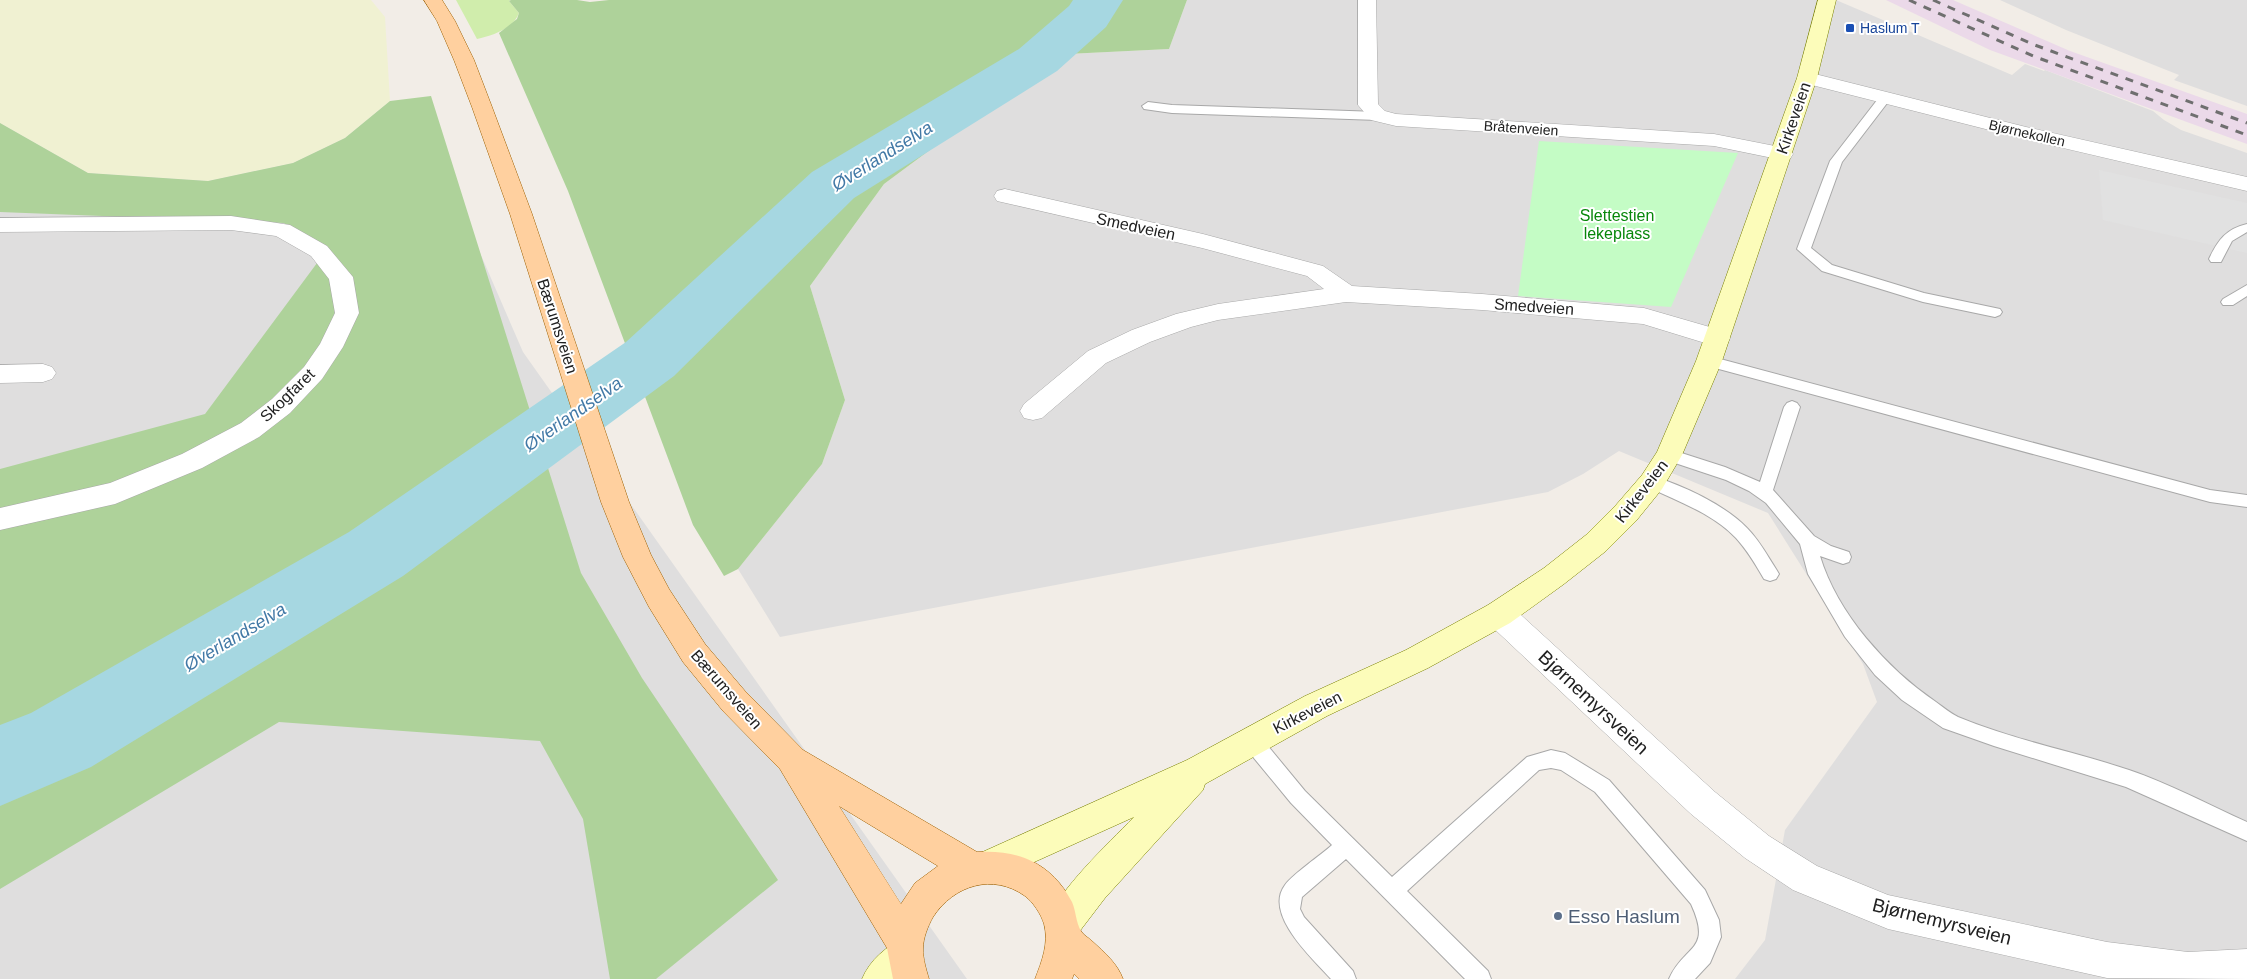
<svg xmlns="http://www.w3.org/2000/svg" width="2247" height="979" font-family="Helvetica,sans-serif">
<rect width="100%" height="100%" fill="#f2ede7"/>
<path fill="#dfdede" d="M 1187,0 L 1836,0 L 2012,75 L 2025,64 L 2044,71 L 2045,70 L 2153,111 L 2164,120 L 2181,130 L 2247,153 L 2247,979 L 1735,979 L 1765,940 L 1785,830 L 1877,702 L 1863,664 L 1768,513 L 1619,451 L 1583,474 L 1548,492 L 780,637 L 738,569 L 822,464 L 845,400 L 810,286 L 884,184 L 977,115 L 1067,54 L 1169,49 Z
M 2000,0 L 2247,0 L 2247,106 L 2174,80 L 2179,75 L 2066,30 Z
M 390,101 L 419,112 L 523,352 L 967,979 L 0,979 L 0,123 L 88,173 L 208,181 L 293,163 L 345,138 Z"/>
<path fill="#ebd9e9" d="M 1886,0 L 1953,0 L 2070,51 L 2247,114 L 2247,144 L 1990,50 Z"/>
<path fill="#f0f1d2" d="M 0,0 L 371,0 L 385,17 L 390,101 L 345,138 L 293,163 L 208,181 L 88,173 L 0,123 Z"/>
<path fill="#d0edac" d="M 456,0 L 511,0 L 509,1 L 519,13 C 513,29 493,35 477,39 Z"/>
<path fill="#aed29a" d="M 511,0 L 577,0 L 590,2 L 609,0 L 1187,0 L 1169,49 L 1067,54 L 977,115 L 884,184 L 810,286 L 845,400 L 822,464 L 738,569 L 724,576 L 693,525 L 568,191 L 499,33 L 517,19 L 519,13 L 509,1 Z
M 431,96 L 581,573 L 642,678 L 778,880 L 656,979 L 610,979 L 583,819 L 540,741 L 279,722 L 0,889 L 0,469 L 205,414 L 320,259 L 284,223 L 0,212 L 0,123 L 88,173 L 208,181 L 293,163 L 345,138 L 390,101 Z"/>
<path fill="#c4fcc5" d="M 1539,141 L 1738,153 L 1671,307 L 1518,296 Z"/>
<path fill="#e1e1e1" d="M 2099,170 L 2247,203 L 2247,253 L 2103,220 Z"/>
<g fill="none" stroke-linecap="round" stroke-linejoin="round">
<path fill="#a6d7e1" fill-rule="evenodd" d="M 1073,0 L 1123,0 L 1106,27 L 1057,71 L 854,198 L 674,376 L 403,576 L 91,767 L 0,806 L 0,725 L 31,713 L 349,532 L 626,342 L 812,172 L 1019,49 L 1069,6 Z"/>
<g stroke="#a8a8a8" stroke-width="2">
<path id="service" d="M 1885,94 L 1891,98 L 1842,162 L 1811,248 L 1832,265 L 1924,293 L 2000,309 L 2002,312 L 2000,315 L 1995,317 L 1923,302 L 1822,271 L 1797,249 L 1830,161 L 1881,95 Z
M 1148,102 L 1172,105 L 1378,112 L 1384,116 L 1378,120 L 1172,113 L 1144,109 L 1142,106 Z
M 2247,224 L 2247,232 L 2232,241 L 2221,262 L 2211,262 L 2209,259 C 2218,240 2226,229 2247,224 Z
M 2247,285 L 2247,296 L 2233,305 L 2223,305 L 2221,302 L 2223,299 Z
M 1709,356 L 2210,490 L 2247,495 L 2247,507 L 2210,502 L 1704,365 L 1702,361 L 1704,357 Z
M 1792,401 L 1797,403 L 1800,407 L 1773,490 L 1814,536 L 1831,546 L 1849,552 L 1851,557 L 1849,562 L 1843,564 L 1820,556 C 1837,613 1887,669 1936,702 C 1943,707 1950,713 1958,717 C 2013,740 2073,751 2129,770 C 2168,783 2209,805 2247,822 L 2247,841 L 2126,787 L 1994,746 L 1943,728 L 1902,700 L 1875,675 L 1845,637 L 1808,574 L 1800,544 L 1766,503 L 1749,491 L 1726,480 L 1663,459 L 1661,455 L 1663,451 L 1669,449 L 1725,467 L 1760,482 L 1784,407 L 1787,403 Z
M 1652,476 C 1682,485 1725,505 1747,528 C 1759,540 1767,555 1776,569 L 1779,574 L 1776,579 L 1770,581 L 1764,579 C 1756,565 1747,550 1736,538 C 1712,513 1677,501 1646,486 L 1644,482 L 1646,478 Z
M 1251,732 L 1258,734 L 1305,791 L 1392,877 L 1527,757 L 1551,750 L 1565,753 L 1609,780 L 1705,890 L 1719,920 L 1721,937 L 1710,963 L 1695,979 L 1669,979 C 1684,944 1713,952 1691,904 L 1595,792 L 1561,770 L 1551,768 L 1539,770 L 1407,891 L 1488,971 L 1491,979 L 1465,979 L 1346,859 L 1302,897 L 1300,909 L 1304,917 L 1353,971 L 1356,979 L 1331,979 C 1313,959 1263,914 1285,885 C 1293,874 1321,855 1332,845 L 1291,803 L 1244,746 L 1242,740 L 1244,734 Z"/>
</g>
<g stroke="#a8a8a8" stroke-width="1">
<path id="minor" d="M 1358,0 L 1376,0 L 1378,104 L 1385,111 L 1396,114 L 1714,134 L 1790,149 L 1793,154 L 1790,159 L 1782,160 L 1714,146 L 1396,126 L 1371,120 L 1358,105 Z
M 1807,72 L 2026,127 L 2247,177 L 2247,191 L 2025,139 L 1800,82 L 1797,78 L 1800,74 Z
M 1005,189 L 1203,234 L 1323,266 L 1352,286 L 1482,294 L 1644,308 L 1727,332 L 1730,338 L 1727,344 L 1718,347 L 1643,324 L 1482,310 L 1346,302 L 1218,320 L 1191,327 L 1150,342 L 1106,363 L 1042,418 L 1033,420 L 1024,418 L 1020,411 L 1024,404 L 1088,351 L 1132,330 L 1176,314 L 1218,304 L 1324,289 L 1307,276 L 1202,248 L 997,201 L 994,196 L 997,191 Z
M 231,216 L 290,225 L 327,246 L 353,277 L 359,313 L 343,347 L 322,379 L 290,413 L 259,437 L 202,468 L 115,504 L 0,530 L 0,508 L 110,483 L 182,454 L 241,423 L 272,399 L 304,367 L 320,344 L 335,313 L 329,279 L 311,256 L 276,236 L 231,230 L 0,232 L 0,218 Z
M 43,364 L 52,367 L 56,373 L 52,379 L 43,382 L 0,383 L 0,365 Z
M 1499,602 L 1510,605 L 1715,792 L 1769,836 L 1817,866 L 1888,895 L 2107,942 L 2188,952 L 2247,949 L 2247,979 L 2107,978 L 1888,929 L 1793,890 L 1745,858 L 1691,814 L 1488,623 L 1484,614 L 1488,605 Z"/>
</g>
<g stroke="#798000" stroke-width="1">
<path id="secondary" d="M 1818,0 L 1836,0 L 1817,78 L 1722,361 L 1682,455 L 1662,489 L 1636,521 L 1606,551 L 1564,584 L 1510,623 L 1428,668 L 1327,716 L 1205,784 L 1203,790 L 1105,898 L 1076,936 L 1063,942 L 1050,936 L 1045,924 C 1061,887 1106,846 1134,817 L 990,882 L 978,878 L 973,866 L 978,854 L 1187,760 L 1305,696 L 1406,650 L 1488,605 L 1544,568 L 1586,535 L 1616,505 L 1642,475 L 1657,452 L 1696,361 L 1797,78 Z
M 905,938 L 918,943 L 923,956 L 918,969 L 907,979 L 862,979 C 870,960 886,946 905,938 Z"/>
</g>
<g stroke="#9e6000" stroke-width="1">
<path id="primary" d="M 424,0 L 442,0 L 455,21 L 474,60 L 492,107 L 532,214 L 629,502 L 651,555 L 669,589 L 705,644 L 745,691 L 803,750 L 977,852 C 1019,849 1052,864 1072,902 C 1076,911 1076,923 1081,931 C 1083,935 1089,938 1092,941 C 1105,953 1117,963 1123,979 L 1079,979 L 1074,974 L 1072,979 L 1035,979 C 1042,961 1049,943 1044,924 C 1041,914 1033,902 1025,896 C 993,873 954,885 933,917 C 928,926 923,938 923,949 C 923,959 926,969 929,979 L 893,979 L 887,948 L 780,769 L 723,711 L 683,662 L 649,607 L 623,557 L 601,502 L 510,214 L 472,107 L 454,60 L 437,21 ZM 839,806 L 938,866 L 915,883 L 901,904 Z"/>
</g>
<use href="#service" fill="#fff" fill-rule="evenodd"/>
<use href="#minor" fill="#fff" fill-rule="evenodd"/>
<use href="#secondary" fill="#fcfcba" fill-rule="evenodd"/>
<use href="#primary" fill="#ffd09f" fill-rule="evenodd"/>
<path stroke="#6f6f6f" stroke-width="3" stroke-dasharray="8 8" stroke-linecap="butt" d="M 1909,0 L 2033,56 L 2247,135
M 1933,0 L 2032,44 L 2247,123"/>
</g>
<rect fill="#1a4fb4" stroke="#fff" stroke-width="2" x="1845" y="23" width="10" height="10" rx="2.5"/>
<circle fill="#5c6f8a" stroke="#fff" stroke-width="2" cx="1558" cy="916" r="5"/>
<g text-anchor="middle" stroke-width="4" stroke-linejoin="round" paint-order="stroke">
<g font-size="14" fill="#164399" stroke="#fff" text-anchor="start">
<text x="1860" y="33">Haslum T</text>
</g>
<g font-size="14" fill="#212121" stroke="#fff">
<text transform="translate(1521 128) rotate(4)" y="5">Bråtenveien</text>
<text transform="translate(2027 133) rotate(13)" y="5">Bjørnekollen</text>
</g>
<g font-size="16" fill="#212121" stroke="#fff">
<text transform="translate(1793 118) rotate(-71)" y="6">Kirkeveien</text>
<text transform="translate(1136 226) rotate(12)" y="6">Smedveien</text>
<text transform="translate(1534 306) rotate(4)" y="6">Smedveien</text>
<text transform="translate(558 326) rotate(72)" y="6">Bærumsveien</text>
<text transform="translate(287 395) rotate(-44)" y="6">Skogfaret</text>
<text transform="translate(1641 491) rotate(-52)" y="6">Kirkeveien</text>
<text transform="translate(727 689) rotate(49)" y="6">Bærumsveien</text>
<text transform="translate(1307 712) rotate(-27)" y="6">Kirkeveien</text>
</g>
<g font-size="16" fill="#07870a" stroke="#fff">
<text x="1617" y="221">Slettestien<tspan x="1617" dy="18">lekeplass</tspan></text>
</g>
<g font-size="18" font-style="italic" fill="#4279a6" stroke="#fff">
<text transform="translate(882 156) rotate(-32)" y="6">Øverlandselva</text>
<text transform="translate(573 414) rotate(-35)" y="6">Øverlandselva</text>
<text transform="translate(235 637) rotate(-31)" y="6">Øverlandselva</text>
</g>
<g font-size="19" fill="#212121" stroke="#fff">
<text transform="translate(1594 702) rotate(43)" y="7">Bjørnemyrsveien</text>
<text transform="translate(1942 921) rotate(14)" y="7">Bjørnemyrsveien</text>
</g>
<g font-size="19" fill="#4e5e75" stroke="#fff" text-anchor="start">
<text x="1568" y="923">Esso Haslum</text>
</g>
</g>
</svg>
